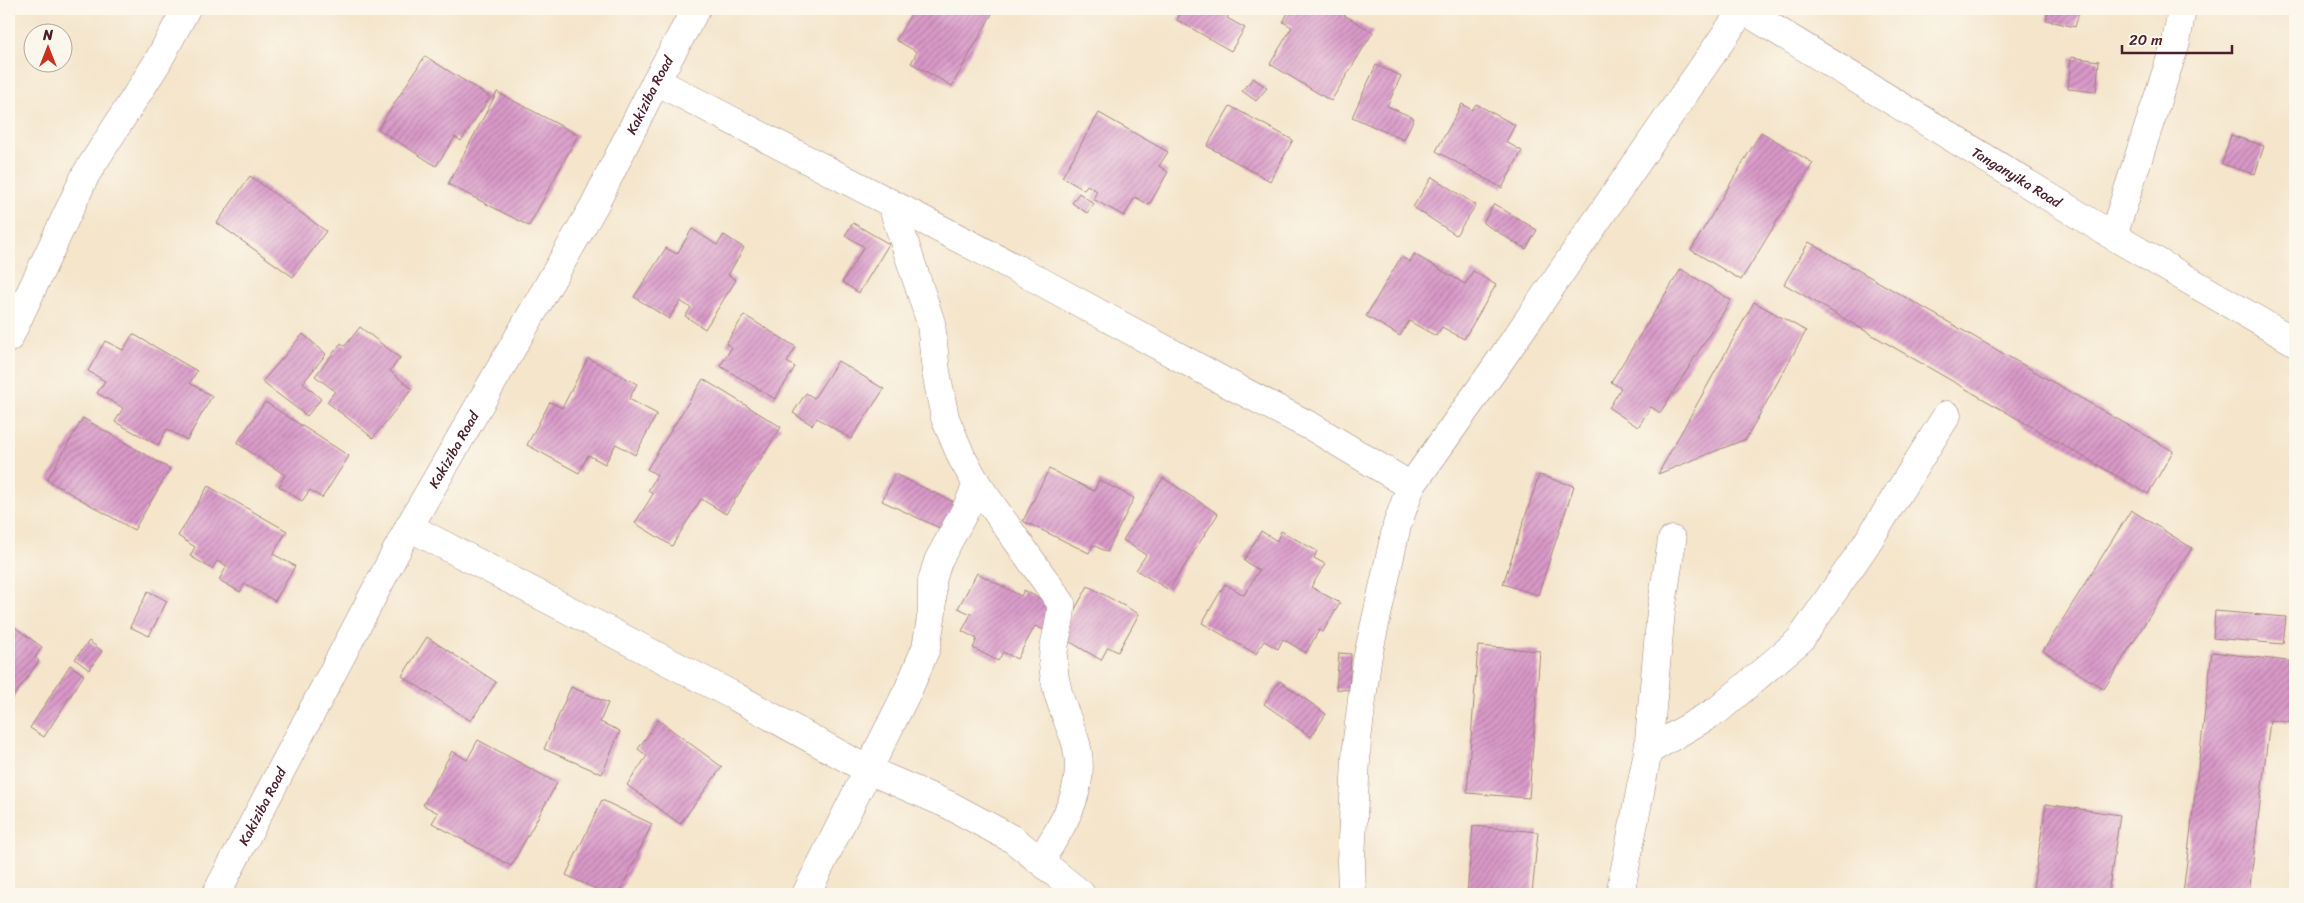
<svg xmlns="http://www.w3.org/2000/svg" width="2304" height="903" font-family="Sriracha,sans-serif">
<defs>
<pattern id="building-hatch" width="6" height="6" patternUnits="userSpaceOnUse" patternTransform="scale(1.25)"><rect width="6" height="6" fill="#d999c9"/><path d="M-1 1l2-2M0 6l6-6M5 7l2-2" fill="none" stroke="#b27ca3"/></pattern>
</defs>
<rect width="100%" height="100%" fill="#fbf7ec"/>
<filter id="ink" filterUnits="userSpaceOnUse"><feTurbulence type="fractalNoise" baseFrequency=".02" numOctaves="2"/><feDisplacementMap in="SourceGraphic" scale="10" xChannelSelector="R" yChannelSelector="G"/><feConvolveMatrix kernelMatrix="1 2 1 2 8 2 1 2 1" color-interpolation-filters="sRGB"/></filter>
<filter id="wash" filterUnits="userSpaceOnUse"><feTurbulence type="fractalNoise" baseFrequency=".0096" numOctaves="4" result="noise"/><feDisplacementMap in="SourceGraphic" scale="20" xChannelSelector="R" yChannelSelector="G"/><feGaussianBlur stdDeviation="1.12" result="paint"/><feColorMatrix in="noise" values="0 0 0 0 0 0 0 0 0 0 0 0 0 0 0 0 0 1.4 0 .05"/><feComposite in="paint" operator="in"/></filter>
<g filter="url(#wash)">
<rect width="100%" height="100%" fill="#f4e5cb"/>
<g id="blocks">
<path fill="url(#building-hatch)" d="M 914,9 L 987,9 L 993,12 L 952,86 L 911,63 L 917,52 L 896,40 Z
M 1183,9 L 1227,9 L 1231,11 L 1227,18 L 1245,28 L 1231,51 L 1177,20 Z
M 1290,9 L 1348,9 L 1344,15 L 1373,32 L 1331,101 L 1270,64 L 1292,27 L 1283,22 Z
M 2049,9 L 2080,9 L 2075,27 L 2046,20 Z
M 425,56 L 490,97 L 461,141 L 455,137 L 436,166 L 378,129 Z
M 2071,57 L 2099,61 L 2096,92 L 2068,89 Z
M 1376,65 L 1401,76 L 1387,106 L 1414,118 L 1404,140 L 1352,117 Z
M 1253,78 L 1267,88 L 1256,101 L 1242,91 Z
M 497,92 L 578,135 L 529,226 L 448,184 Z
M 1462,104 L 1472,110 L 1476,104 L 1515,125 L 1506,142 L 1522,151 L 1502,188 L 1436,151 Z
M 1230,106 L 1293,140 L 1270,181 L 1207,146 Z
M 1099,113 L 1168,152 L 1159,166 L 1168,172 L 1149,205 L 1135,197 L 1124,216 L 1093,199 L 1097,191 L 1087,185 L 1084,190 L 1062,177 Z
M 1761,132 L 1813,163 L 1741,280 L 1691,250 Z
M 2231,135 L 2264,146 L 2255,174 L 2222,164 Z
M 250,176 L 326,231 L 293,277 L 217,223 Z
M 1432,177 L 1476,205 L 1456,235 L 1413,207 Z
M 1079,193 L 1094,204 L 1087,213 L 1072,203 Z
M 1494,204 L 1537,230 L 1526,249 L 1483,223 Z
M 853,223 L 889,244 L 859,293 L 842,282 L 864,247 L 845,235 Z
M 692,229 L 717,245 L 724,235 L 744,248 L 728,275 L 736,280 L 705,329 L 685,316 L 691,308 L 680,301 L 669,319 L 634,297 L 666,248 L 677,254 Z
M 1809,242 L 2173,451 L 2148,494 L 1784,284 Z
M 1414,254 L 1465,284 L 1473,271 L 1496,285 L 1464,339 L 1442,327 L 1436,336 L 1409,321 L 1400,336 L 1366,316 L 1401,257 L 1410,262 Z
M 1681,269 L 1731,300 L 1660,413 L 1651,407 L 1638,427 L 1609,408 L 1621,388 L 1611,382 Z
M 1754,302 L 1806,331 L 1746,439 L 1658,474 Z
M 744,315 L 796,347 L 787,362 L 795,367 L 775,399 L 720,366 L 732,347 L 726,344 Z
M 360,327 L 400,358 L 390,371 L 412,389 L 373,438 L 327,402 L 335,391 L 315,376 L 341,343 L 345,346 Z
M 133,334 L 197,371 L 190,383 L 212,396 L 187,440 L 167,429 L 158,445 L 115,422 L 123,408 L 97,393 L 105,381 L 88,371 L 105,341 L 123,350 Z
M 303,334 L 326,354 L 303,383 L 321,399 L 307,416 L 262,382 Z
M 588,358 L 637,384 L 629,399 L 657,414 L 635,455 L 616,444 L 605,464 L 588,455 L 579,473 L 527,445 L 550,402 L 562,408 Z
M 838,361 L 884,389 L 851,439 L 817,418 L 812,425 L 793,413 L 806,393 L 814,398 Z
M 703,379 L 781,427 L 726,514 L 701,499 L 672,546 L 635,523 L 653,494 L 648,491 L 657,475 L 647,469 Z
M 265,402 L 349,456 L 322,498 L 310,490 L 302,501 L 279,486 L 285,475 L 237,443 Z
M 83,418 L 170,469 L 134,530 L 47,480 Z
M 1049,469 L 1094,491 L 1099,480 L 1134,498 L 1107,552 L 1093,545 L 1089,553 L 1023,521 Z
M 895,474 L 960,505 L 948,532 L 882,501 Z
M 1539,475 L 1574,486 L 1538,595 L 1503,584 Z
M 1163,478 L 1218,514 L 1169,590 L 1136,570 L 1146,555 L 1123,540 Z
M 208,486 L 287,531 L 273,554 L 295,566 L 275,601 L 245,584 L 240,592 L 219,580 L 227,566 L 217,561 L 212,569 L 190,556 L 195,547 L 178,536 Z
M 2131,510 L 2192,548 L 2104,689 L 2043,651 Z
M 1261,531 L 1277,541 L 1281,531 L 1317,551 L 1314,558 L 1325,564 L 1311,587 L 1340,603 L 1323,632 L 1319,630 L 1306,653 L 1283,639 L 1278,649 L 1264,641 L 1256,654 L 1202,623 L 1225,584 L 1244,595 L 1259,570 L 1244,561 Z
M 977,573 L 1021,596 L 1024,590 L 1058,609 L 1046,631 L 1035,626 L 1017,659 L 1003,652 L 998,661 L 973,648 L 977,639 L 962,631 L 971,614 L 958,608 Z
M 1088,586 L 1139,614 L 1118,652 L 1108,647 L 1101,660 L 1060,636 Z
M 148,591 L 167,601 L 149,636 L 130,627 Z
M 2215,611 L 2286,617 L 2283,644 L 2213,638 Z
M 9,623 L 42,647 L 35,657 L 39,661 L 9,703 Z
M 427,637 L 496,682 L 471,721 L 402,676 Z
M 89,641 L 102,651 L 89,670 L 75,659 Z
M 1478,646 L 1540,651 L 1529,798 L 1467,793 Z
M 2212,652 L 2295,662 L 2295,723 L 2270,720 L 2249,894 L 2183,894 Z
M 1339,653 L 1351,654 L 1349,690 L 1336,689 Z
M 70,665 L 84,675 L 44,737 L 30,728 Z
M 1280,681 L 1326,714 L 1311,737 L 1264,704 Z
M 571,687 L 608,703 L 600,722 L 620,731 L 602,774 L 544,749 Z
M 658,720 L 722,767 L 680,824 L 627,785 L 647,756 L 638,749 Z
M 478,740 L 557,783 L 511,866 L 432,823 L 438,813 L 423,805 L 452,751 L 467,760 Z
M 602,800 L 652,824 L 619,894 L 606,894 L 566,875 Z
M 2046,804 L 2120,815 L 2108,894 L 2032,894 Z
M 1473,826 L 1538,832 L 1532,894 L 1467,894 Z"/>
</g>
</g>
<g filter="url(#ink)">
<use href="#blocks" fill-opacity="0" stroke="#9f827b" stroke-width="1"/>
<g fill="none" stroke-linecap="round" stroke-linejoin="round">
<g stroke="#9f827b" stroke-width="29">
<g id="street">
<path id="s1" d="M 1742,9 L 2113,236 L 2295,342"/>
<path d="M 656,81 L 1027,274 L 1225,382 L 1314,428 L 1411,486"/>
<path d="M 892,205 L 931,323 L 936,372 L 945,418 L 962,458 L 977,484 L 1061,603 C 1062,624 1052,643 1053,663 C 1055,692 1064,710 1074,737 C 1090,784 1064,823 1040,861"/>
<path d="M 2113,236 L 2176,42 L 2182,9"/>
<path d="M 9,338 L 86,174 L 157,63 L 186,9"/>
<path d="M 409,527 L 736,697 L 868,770 L 949,805 L 1014,840 L 1081,894"/>
<path d="M 1648,751 L 1718,710 L 1800,640 L 1865,546 L 1947,415"/>
<path id="s2" d="M 216,894 L 409,527 L 595,204 L 656,81 L 696,9"/>
<path d="M 806,894 L 909,688 L 926,648 L 932,612 L 932,581 L 938,561 L 968,505 L 977,484"/>
<path d="M 1352,894 L 1351,860 L 1357,740 L 1367,660 L 1397,525 L 1411,486 L 1495,368 L 1743,9"/>
<path d="M 1620,894 L 1648,751 L 1661,611 L 1672,540"/>
</g>
</g>
<use href="#street" stroke="#fff" stroke-width="28"/>
</g>
</g>
<g text-anchor="middle" stroke-width="4" stroke-linejoin="round" paint-order="stroke">
<g font-size="14" fill="#4a1f2b" stroke="#fbf7ec">
<text dy="5" stroke="none"><textPath href="#s2" startOffset="909">Kakiziba Road</textPath></text>
<text dy="5" stroke="none"><textPath href="#s1" startOffset="322">Tanganyika Road</textPath></text>
<text dy="5" stroke="none"><textPath href="#s2" startOffset="504">Kakiziba Road</textPath></text>
<text dy="5" stroke="none"><textPath href="#s2" startOffset="99">Kakiziba Road</textPath></text>
</g>
</g>
<rect width="2304" height="903" fill="none" stroke="#fbf7ec" stroke-width="30"/>
<g transform="translate(48 48)"><circle r="24" fill="#fbf7ec" stroke="#b4a19f"/>
<path d="M0-4L9 19L0 12L-9 19Z" fill="#c8321e"/>
<text y="-8" font-size="14" font-weight="bold" text-anchor="middle" fill="#4a1f2b">N</text>
</g>
<path d="M2122 45v8h110v-8" fill="none" stroke="#4a1f2b" stroke-width="2.5"/>
<text x="2129" y="45" font-size="15" fill="#4a1f2b" stroke="#fbf7ec" stroke-width="4" paint-order="stroke">20 m</text>
</svg>
